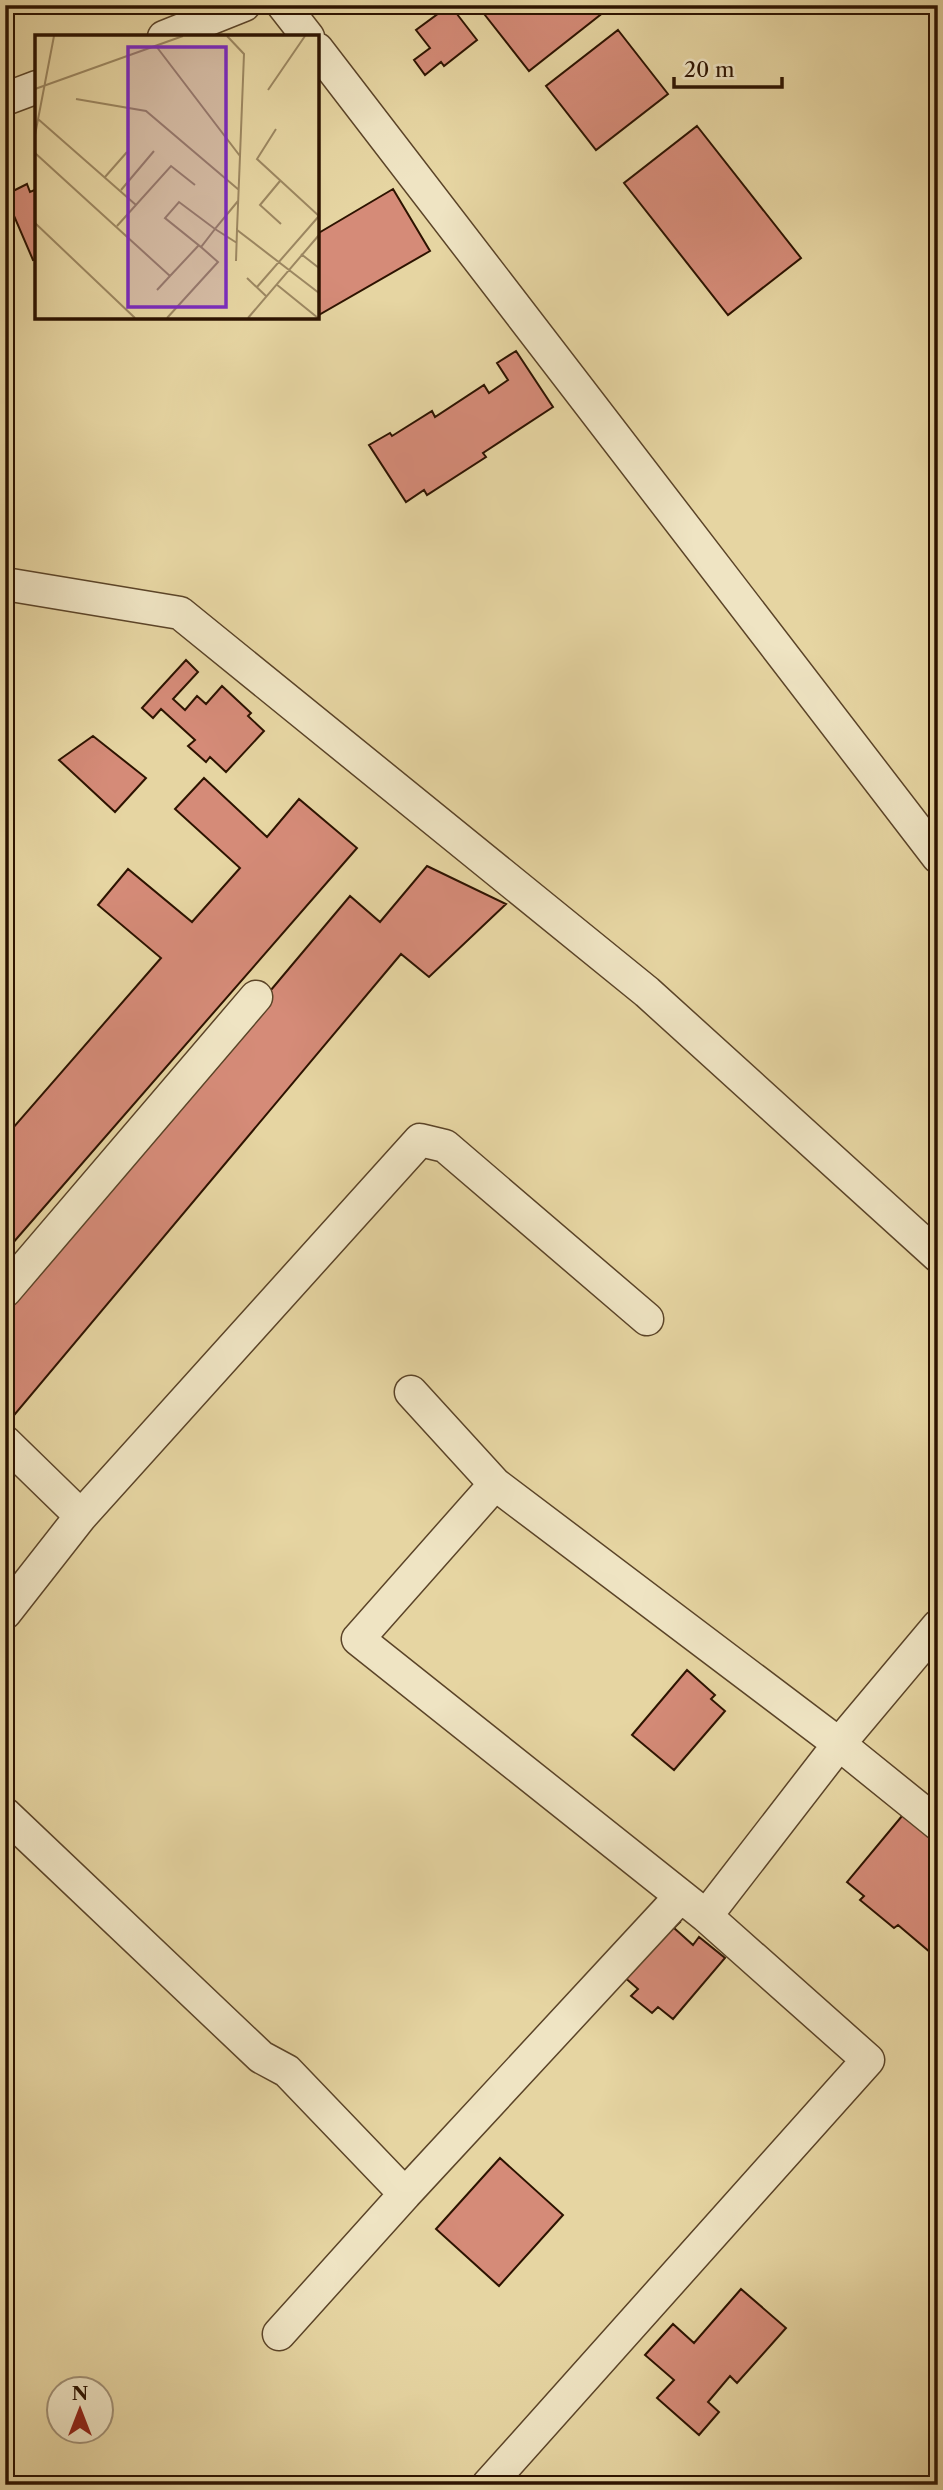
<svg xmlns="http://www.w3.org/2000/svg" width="943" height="2490" font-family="'Libre Caslon Text',serif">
<rect width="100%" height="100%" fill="#e6d5a2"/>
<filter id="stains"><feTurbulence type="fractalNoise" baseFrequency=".00286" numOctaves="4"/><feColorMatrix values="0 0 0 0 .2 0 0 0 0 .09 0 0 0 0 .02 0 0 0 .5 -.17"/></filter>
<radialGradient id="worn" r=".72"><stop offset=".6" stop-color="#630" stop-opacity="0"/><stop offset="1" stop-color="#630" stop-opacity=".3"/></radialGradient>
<path fill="#d58b78" stroke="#2d1300" stroke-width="2" d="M 450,5 L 477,40 L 444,66 L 441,62 L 425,75 L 414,60 L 430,48 L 416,30 Z
M 487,5 L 607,5 L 609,8 L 529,71 L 481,10 Z
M 618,30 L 668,94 L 596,150 L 546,86 Z
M 697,126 L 801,258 L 728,315 L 624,183 Z
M 27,184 L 30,192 L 37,189 L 37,259 L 33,260 L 5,195 Z
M 393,189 L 430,251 L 317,316 L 317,234 Z
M 516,351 L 553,407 L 483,453 L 486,457 L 427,495 L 424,490 L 406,502 L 369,445 L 390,433 L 392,436 L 432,411 L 435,417 L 484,385 L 489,393 L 508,380 L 497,363 Z
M 186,660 L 198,672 L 173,699 L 185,710 L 197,696 L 206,704 L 222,686 L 251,713 L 248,716 L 264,731 L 226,772 L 210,757 L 206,762 L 188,746 L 195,740 L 161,709 L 153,718 L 142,708 Z
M 93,736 L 146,778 L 115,812 L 59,760 Z
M 204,778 L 267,837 L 299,799 L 357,848 L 5,1252 L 5,1137 L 161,958 L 98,905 L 128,869 L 192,922 L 240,868 L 175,809 Z
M 427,866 L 506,904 L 429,977 L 401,954 L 5,1426 L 5,1306 L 350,896 L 380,922 Z
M 687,1670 L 715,1695 L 711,1699 L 725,1711 L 674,1770 L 632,1735 Z
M 907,1810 L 938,1836 L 937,1958 L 898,1925 L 894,1928 L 860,1900 L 864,1896 L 847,1882 Z
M 674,1917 L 680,1922 L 674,1928 L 693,1945 L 699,1937 L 725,1958 L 673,2019 L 658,2007 L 652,2013 L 631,1996 L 638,1989 L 623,1976 Z
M 500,2158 L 563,2215 L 499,2286 L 436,2229 Z
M 741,2289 L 786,2328 L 737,2383 L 730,2376 L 708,2402 L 719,2412 L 699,2435 L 657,2398 L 674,2380 L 645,2355 L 673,2324 L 694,2343 Z"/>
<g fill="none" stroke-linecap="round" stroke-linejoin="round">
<g stroke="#5b4428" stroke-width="35">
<path id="street" d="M 283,5 L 308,37
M 164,37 L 244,5
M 317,49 L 938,857
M 5,99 L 37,87
M 5,584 L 180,613 L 647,992 L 938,1256
M 5,1291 L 256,997
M 411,1392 L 495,1484
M 5,1442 L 81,1516
M 5,1613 L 81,1516 L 420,1140 L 445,1146 L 647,1319
M 938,1626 L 839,1744 L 706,1916 L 358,1639 L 495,1484 L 839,1744 L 938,1824
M 5,1814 L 261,2057 L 287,2071 L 405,2194 L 279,2334
M 405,2194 L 681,1896
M 488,2485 L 868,2060 L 706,1916"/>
</g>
<use href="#street" stroke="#efe4c3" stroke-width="32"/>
</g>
<g transform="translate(35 35)">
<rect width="284" height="284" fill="#e6d5a2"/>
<path fill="none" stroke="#9c8761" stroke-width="2" d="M 121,11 L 205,121 L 209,19 L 192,1M 0,54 L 148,1M 233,55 L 270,1M 41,64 L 111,76 L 204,155M 3,84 L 101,170M 0,100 L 19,1M 0,118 L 135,241 L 122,255M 70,142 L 92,117M 245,146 L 225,170 L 246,189M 86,155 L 119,116M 0,188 L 100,283M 82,191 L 136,131 L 160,150M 202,195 L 205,121M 202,208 L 180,194 L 166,212 L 130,183 L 144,167 L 180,194 L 203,166M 266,219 L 284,233M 201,226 L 202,195 L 284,258M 135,241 L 164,210M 212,243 L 231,261M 241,249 L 283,283M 222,252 L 284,181 L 222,124 L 241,94M 132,283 L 183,227 L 166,212M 213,283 L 284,200"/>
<path fill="#7b2cbf" fill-opacity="0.15" stroke="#7b2cbf" stroke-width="3.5" d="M 93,12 L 191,12 L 191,272 L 93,272 Z"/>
<rect width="284" height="284" fill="none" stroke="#2d1300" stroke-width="3.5"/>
</g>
<rect width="943" height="2490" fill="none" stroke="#e6d5a2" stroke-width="28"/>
<rect x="7" y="7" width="929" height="2476" fill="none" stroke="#2d1300" stroke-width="3.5"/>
<rect x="14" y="14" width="915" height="2462" fill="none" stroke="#2d1300" stroke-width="2"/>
<g transform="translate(80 2410)"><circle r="33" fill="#efe4c3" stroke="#a19075" stroke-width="2"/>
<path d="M0-5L12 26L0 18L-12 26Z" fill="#8f2418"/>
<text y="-10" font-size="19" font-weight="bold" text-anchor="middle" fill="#2d1300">N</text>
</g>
<path d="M674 77v10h108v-10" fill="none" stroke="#2d1300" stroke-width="3.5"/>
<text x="684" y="77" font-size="21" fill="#2d1300" stroke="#efe4c3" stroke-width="5" paint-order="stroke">20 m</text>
<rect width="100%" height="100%" filter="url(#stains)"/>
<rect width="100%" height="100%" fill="url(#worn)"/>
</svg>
